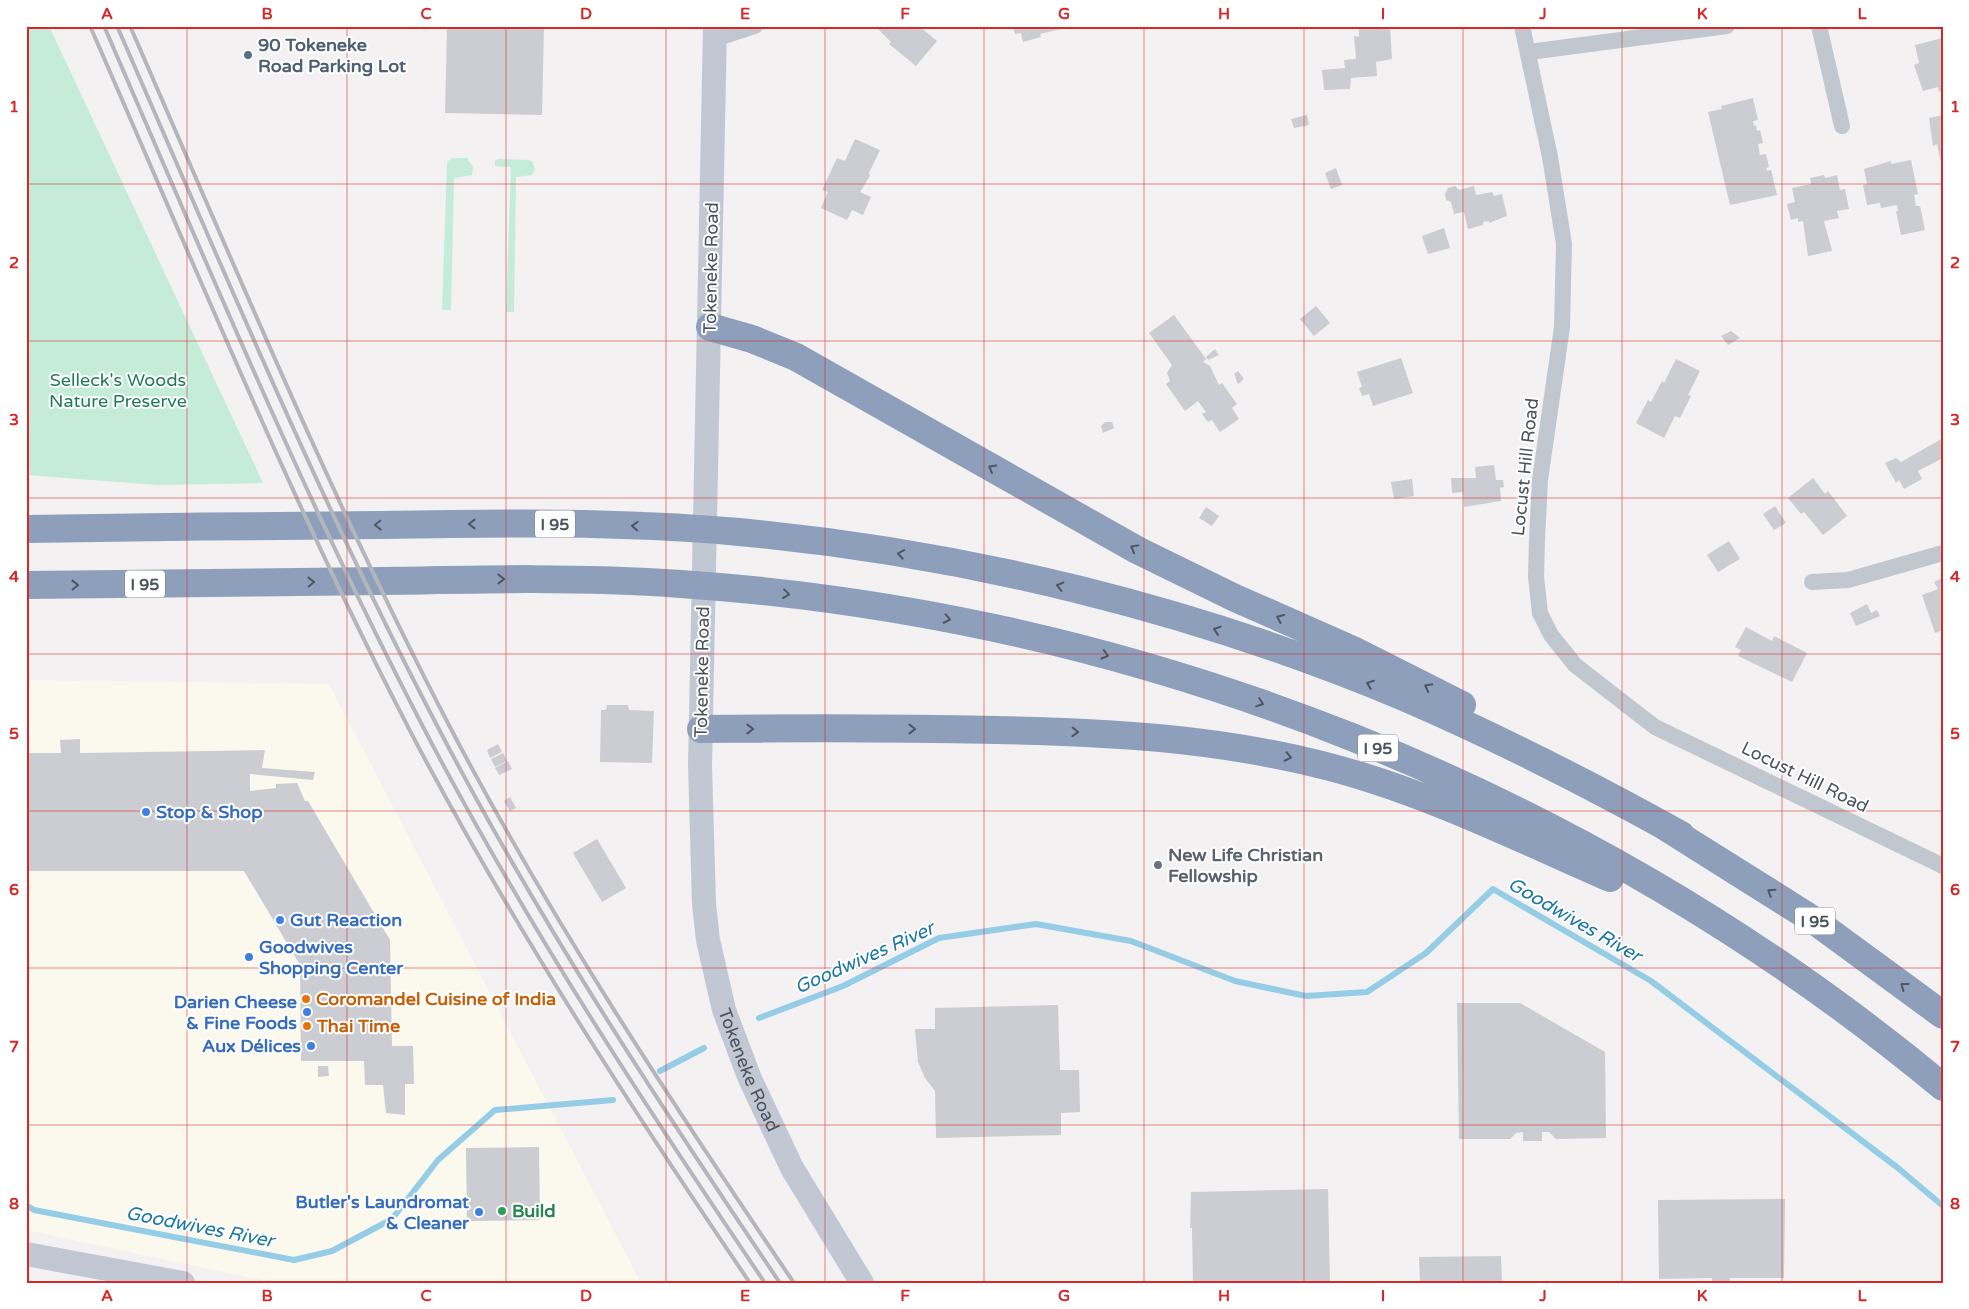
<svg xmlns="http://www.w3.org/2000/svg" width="1969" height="1309" font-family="'Varela Round',sans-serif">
<rect width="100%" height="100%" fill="#f3f1f1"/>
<path fill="#fbf9ed" d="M 26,680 L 329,684 L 641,1283 L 275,1283 L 26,1230 Z"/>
<path fill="#c4ecd8" d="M 26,26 L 49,26 L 263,483 L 158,485 L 26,475 Z
M 453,158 L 467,158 L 473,167 L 472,175 L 454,178 L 451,310 L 442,310 L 447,165 L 448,161 Z
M 498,159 L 528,160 L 532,161 L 535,169 L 532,175 L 516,177 L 514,312 L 506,312 L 511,167 L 495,166 L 495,161 Z"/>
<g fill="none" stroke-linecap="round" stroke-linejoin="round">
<path stroke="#95cde6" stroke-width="6" d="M 759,1018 L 843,986 L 939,938 L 1036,924 L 1131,941 L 1235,981 L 1306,996 L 1367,992 L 1426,953 L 1493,889 L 1651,981 L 1898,1168 L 1943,1206
M 660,1071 L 704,1048
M 26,1205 L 34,1210 L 294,1260 L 332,1251 L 392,1219 L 438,1160 L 495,1110 L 613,1100"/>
</g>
<path fill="#cbcdd3" d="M 447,26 L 544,26 L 542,115 L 445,113 Z
M 875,26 L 919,26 L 937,41 L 916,66 L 889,44 L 891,42 Z
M 1013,26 L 1069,26 L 1069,27 L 1040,34 L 1041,37 L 1023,42 L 1021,33 L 1015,34 Z
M 1390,26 L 1392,59 L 1376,62 L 1377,76 L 1351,78 L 1350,89 L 1324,90 L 1322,70 L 1345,68 L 1344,60 L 1356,59 L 1354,36 L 1359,37 L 1359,27 Z
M 1943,38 L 1943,91 L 1939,92 L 1938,87 L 1923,91 L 1914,65 L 1919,63 L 1915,45 Z
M 1753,98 L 1758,120 L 1753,121 L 1754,126 L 1756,125 L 1757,131 L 1760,130 L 1763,143 L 1758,144 L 1760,155 L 1766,154 L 1769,167 L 1766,168 L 1767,171 L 1771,170 L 1777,195 L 1730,205 L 1708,112 L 1722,109 L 1721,106 Z
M 1307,115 L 1309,125 L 1294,128 L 1291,119 Z
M 1943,115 L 1943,167 L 1942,167 L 1937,144 L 1933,146 L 1929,118 Z
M 855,139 L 880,150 L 869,173 L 870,176 L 860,192 L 871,197 L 863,215 L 852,210 L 847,220 L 821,208 L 828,192 L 822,190 L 837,158 L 845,161 Z
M 1911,160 L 1918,194 L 1914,195 L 1916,206 L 1920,206 L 1925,230 L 1901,235 L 1896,211 L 1898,211 L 1897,205 L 1881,208 L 1880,203 L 1867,205 L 1863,185 L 1867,184 L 1864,169 L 1891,161 L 1891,164 Z
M 1336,168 L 1342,185 L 1331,189 L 1325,173 Z
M 1824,175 L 1825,178 L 1837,175 L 1840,190 L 1845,189 L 1849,209 L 1837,211 L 1839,218 L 1824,221 L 1832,251 L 1808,256 L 1803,221 L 1798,222 L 1798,218 L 1791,220 L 1787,204 L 1795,202 L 1792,188 L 1811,184 L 1810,178 Z
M 1455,186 L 1459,190 L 1474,186 L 1476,195 L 1492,192 L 1494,196 L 1502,194 L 1507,216 L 1489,223 L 1489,221 L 1483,222 L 1483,225 L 1468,229 L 1464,212 L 1454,214 L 1451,202 L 1446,200 L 1445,194 L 1448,188 Z
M 1444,228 L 1450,248 L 1428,254 L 1422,236 Z
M 1316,306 L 1330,323 L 1314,336 L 1300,319 Z
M 1174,315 L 1206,359 L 1203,362 L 1210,366 L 1219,385 L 1222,383 L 1237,404 L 1232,408 L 1239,419 L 1220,432 L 1212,420 L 1208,422 L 1202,414 L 1206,412 L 1198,401 L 1185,411 L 1166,384 L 1170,381 L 1167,373 L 1172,365 L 1149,333 Z
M 1731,331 L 1740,338 L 1728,345 L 1721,336 Z
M 1215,349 L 1219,355 L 1208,360 L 1206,357 Z
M 1401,358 L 1413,393 L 1373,406 L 1369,394 L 1362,396 L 1359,388 L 1362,387 L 1357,372 Z
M 1676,359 L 1700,371 L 1688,395 L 1691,396 L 1680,418 L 1675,416 L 1664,438 L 1636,423 L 1648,400 L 1651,402 L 1662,381 L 1664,383 Z
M 1238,371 L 1244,379 L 1238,384 L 1234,374 Z
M 1105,422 L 1112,422 L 1114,428 L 1103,433 L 1101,426 Z
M 1943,438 L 1943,458 L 1918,471 L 1922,479 L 1904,489 L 1899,480 L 1896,483 L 1885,463 L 1896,458 L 1901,462 Z
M 1494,465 L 1496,480 L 1503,480 L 1504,487 L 1500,488 L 1501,501 L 1464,507 L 1463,492 L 1452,493 L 1451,478 L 1476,478 L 1475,467 Z
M 1813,478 L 1825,494 L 1828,491 L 1847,516 L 1823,535 L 1804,512 L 1801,514 L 1788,498 Z
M 1412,479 L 1414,496 L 1394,499 L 1391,482 Z
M 1775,506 L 1786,523 L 1774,530 L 1763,514 Z
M 1206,507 L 1219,516 L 1212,526 L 1199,518 Z
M 1729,541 L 1740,559 L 1718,572 L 1707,555 Z
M 1943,573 L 1943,630 L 1935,633 L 1922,595 L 1938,589 L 1934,582 L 1942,578 L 1940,574 Z
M 1867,604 L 1871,613 L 1877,610 L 1880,616 L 1856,626 L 1850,613 Z
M 1746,627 L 1772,641 L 1774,636 L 1807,653 L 1792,682 L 1738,656 L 1741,650 L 1735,647 Z
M 607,705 L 628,705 L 629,710 L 654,711 L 652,763 L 600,762 L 601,710 L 606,710 Z
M 80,739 L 80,753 L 265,750 L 262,768 L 315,772 L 313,780 L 250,774 L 250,791 L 276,788 L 276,784 L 297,783 L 305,801 L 308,801 L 390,940 L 392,1046 L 413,1046 L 414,1084 L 405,1084 L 405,1115 L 386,1113 L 383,1085 L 365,1085 L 364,1061 L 301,1061 L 300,965 L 244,871 L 26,871 L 26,753 L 61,753 L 60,740 Z
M 498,744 L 502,752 L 490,758 L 487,750 Z
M 503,753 L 507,761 L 495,767 L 491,759 Z
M 508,761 L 512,769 L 499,775 L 495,768 Z
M 510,797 L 516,808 L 510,811 L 504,801 Z
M 597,839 L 626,888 L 602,902 L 573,853 Z
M 1457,1003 L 1520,1003 L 1605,1052 L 1606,1138 L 1556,1139 L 1549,1132 L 1542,1132 L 1542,1141 L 1523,1141 L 1523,1132 L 1516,1133 L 1510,1139 L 1459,1139 Z
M 1058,1005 L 1060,1070 L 1079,1070 L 1080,1112 L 1061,1113 L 1061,1135 L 936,1138 L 935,1091 L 925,1078 L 918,1062 L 915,1029 L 935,1029 L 935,1008 Z
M 318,1066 L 328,1066 L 329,1076 L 318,1077 Z
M 539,1147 L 540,1220 L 467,1221 L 466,1148 Z
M 1328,1189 L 1330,1283 L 1193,1283 L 1192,1228 L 1190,1228 L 1191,1192 Z
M 1785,1199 L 1784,1278 L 1730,1278 L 1730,1283 L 1712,1283 L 1712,1278 L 1659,1279 L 1658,1200 Z
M 1501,1256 L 1502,1283 L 1420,1283 L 1419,1257 Z"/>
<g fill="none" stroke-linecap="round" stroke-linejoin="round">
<path stroke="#c0c7ce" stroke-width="16" d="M 1522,26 L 1550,157 L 1564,244 L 1562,327 L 1540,480 L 1537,539 L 1536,577 L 1540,613 L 1551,635 L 1575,665 L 1655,727 L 1943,866
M 1819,26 L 1842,126
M 715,39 L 755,26
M 1529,52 L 1727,26
M 1812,582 L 1848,580 L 1943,553"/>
<g stroke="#c1c8d3" stroke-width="24">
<path id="s1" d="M 715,26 L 700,766 L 704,904 L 708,940 L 724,1010 L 750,1079 L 792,1168 L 862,1283"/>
<path d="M 26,1254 L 183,1283"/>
</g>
<path stroke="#8d9fbb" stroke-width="28" d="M 710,327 L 752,339 L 796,357 L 1137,550 L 1235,598 L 1353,650 L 1462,705
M 26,529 C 144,527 261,526 379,525 C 499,523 619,521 739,532 C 966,553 1194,609 1404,697 C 1499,738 1591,785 1681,835
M 26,585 C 146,584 265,582 384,581 C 483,579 582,577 681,584 C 1140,615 1589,793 1943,1087
M 701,729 C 800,728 898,728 997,730 C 1107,732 1215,738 1322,765 C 1422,790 1516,837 1610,878
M 1664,826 L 1812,919 L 1943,1015"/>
<path stroke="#b4b6bb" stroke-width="4" d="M 90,26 C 196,268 296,514 419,748 C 518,934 632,1109 750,1283
M 104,26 C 208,266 309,510 431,742 C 530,930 646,1107 765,1283
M 117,26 C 221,264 321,505 442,735 C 542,926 660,1105 780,1283
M 130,26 C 233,262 332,501 451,729 C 552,922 672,1103 794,1283"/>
</g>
<defs><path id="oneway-chevron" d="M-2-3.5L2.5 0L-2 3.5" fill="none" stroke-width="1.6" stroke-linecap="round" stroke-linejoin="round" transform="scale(1.25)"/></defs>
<g stroke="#4d5662">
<use href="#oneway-chevron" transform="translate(992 468) rotate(-150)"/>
<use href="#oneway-chevron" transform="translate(472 524) rotate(180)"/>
<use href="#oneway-chevron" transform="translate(378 525) rotate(179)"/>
<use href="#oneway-chevron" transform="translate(635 526) rotate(-177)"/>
<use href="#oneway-chevron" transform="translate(1134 548) rotate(-151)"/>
<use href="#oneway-chevron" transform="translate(901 554) rotate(-170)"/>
<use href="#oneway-chevron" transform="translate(501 579)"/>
<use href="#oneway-chevron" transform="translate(311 582) rotate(-1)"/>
<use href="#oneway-chevron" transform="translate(75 585) rotate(-1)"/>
<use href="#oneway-chevron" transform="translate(1060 586) rotate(-166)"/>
<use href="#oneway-chevron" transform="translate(786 594) rotate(7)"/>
<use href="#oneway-chevron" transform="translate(1280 618) rotate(-156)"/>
<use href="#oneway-chevron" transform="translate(947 619) rotate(12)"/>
<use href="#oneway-chevron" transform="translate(1217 630) rotate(-162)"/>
<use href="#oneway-chevron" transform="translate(1105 655) rotate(16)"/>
<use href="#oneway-chevron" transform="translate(1370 684) rotate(-159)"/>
<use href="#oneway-chevron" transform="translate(1428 687) rotate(-152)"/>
<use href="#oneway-chevron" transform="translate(1260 703) rotate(19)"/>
<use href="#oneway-chevron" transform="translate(750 729)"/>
<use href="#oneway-chevron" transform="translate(912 729)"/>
<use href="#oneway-chevron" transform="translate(1075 732) rotate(2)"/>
<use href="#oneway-chevron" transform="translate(1288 757) rotate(12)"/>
<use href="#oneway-chevron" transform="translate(1771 892) rotate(-147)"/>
<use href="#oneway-chevron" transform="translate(1904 986) rotate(-143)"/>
</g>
<path fill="none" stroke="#d62828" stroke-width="1" stroke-opacity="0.55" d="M 187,26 L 187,1283M 347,26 L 347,1283M 506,26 L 506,1283M 666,26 L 666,1283M 825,26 L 825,1283M 984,26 L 984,1283M 1144,26 L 1144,1283M 1304,26 L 1304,1283M 1463,26 L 1463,1283M 1622,26 L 1622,1283M 1782,26 L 1782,1283M 26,184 L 1943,184M 26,341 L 1943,341M 26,498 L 1943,498M 26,654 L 1943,654M 26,811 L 1943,811M 26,968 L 1943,968M 26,1125 L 1943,1125"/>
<circle fill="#5c6f8a" stroke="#fff" stroke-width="2" cx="248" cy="55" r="5"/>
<g fill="#3f7fe0" stroke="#fff" stroke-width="2">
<circle cx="146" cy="812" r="5"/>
<circle cx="280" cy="920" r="5"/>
<circle cx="249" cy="957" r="5"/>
<circle cx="307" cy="1012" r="5"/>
<circle cx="311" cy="1046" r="5"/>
<circle cx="479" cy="1212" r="5"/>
</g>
<circle fill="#6b7280" stroke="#fff" stroke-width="2" cx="1158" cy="865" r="5"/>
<g fill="#e8710a" stroke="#fff" stroke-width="2">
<circle cx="306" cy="999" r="5"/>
<circle cx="307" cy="1026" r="5"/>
</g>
<circle fill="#2e9e5b" stroke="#fff" stroke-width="2" cx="502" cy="1211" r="5"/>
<g text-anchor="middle" stroke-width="4" stroke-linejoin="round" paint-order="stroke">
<g fill="#fff" stroke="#80868e" stroke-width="1">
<rect x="535" y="510.5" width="40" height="27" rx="4"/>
<rect x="125" y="570.5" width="40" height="27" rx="4"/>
<rect x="1358" y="734.5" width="40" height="27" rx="4"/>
<rect x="1795" y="907.5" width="40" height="27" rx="4"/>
</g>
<g font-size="16" font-weight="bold" fill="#4a525d">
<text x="555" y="530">I 95</text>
<text x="145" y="590">I 95</text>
<text x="1378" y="754">I 95</text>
<text x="1815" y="927">I 95</text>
</g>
<g font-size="18" font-weight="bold" fill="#4e5e75" stroke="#fff" text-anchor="start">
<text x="258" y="51">90 Tokeneke<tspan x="258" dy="21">Road Parking Lot</tspan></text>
</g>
<g font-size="18" fill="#4a525d" stroke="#fff">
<text transform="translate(711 268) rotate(-89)" y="6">Tokeneke Road</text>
<text transform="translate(1525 467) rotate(-84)" y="6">Locust Hill Road</text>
<text transform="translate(702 672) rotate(-89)" y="6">Tokeneke Road</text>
<text transform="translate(1805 777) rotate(26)" y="6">Locust Hill Road</text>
<text dy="6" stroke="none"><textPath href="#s1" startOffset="1051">Tokeneke Road</textPath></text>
</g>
<g font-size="18" fill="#1f7a56" stroke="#fff">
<text x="118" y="386">Selleck's Woods<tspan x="118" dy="21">Nature Preserve</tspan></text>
</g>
<g font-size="18" font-weight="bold" fill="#366cbe" stroke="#fff" text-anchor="start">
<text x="156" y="818">Stop &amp; Shop</text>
<text x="290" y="926">Gut Reaction</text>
<text x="259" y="953">Goodwives<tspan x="259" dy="21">Shopping Center</tspan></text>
<text x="297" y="1008" text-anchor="end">Darien Cheese<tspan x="297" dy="21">&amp; Fine Foods</tspan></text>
<text x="301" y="1052" text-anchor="end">Aux Délices</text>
<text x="469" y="1208" text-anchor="end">Butler's Laundromat<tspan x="469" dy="21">&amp; Cleaner</tspan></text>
</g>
<g font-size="18" font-weight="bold" fill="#5b616d" stroke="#fff" text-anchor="start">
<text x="1168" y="861">New Life Christian<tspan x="1168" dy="21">Fellowship</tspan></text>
</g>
<g font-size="18" font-weight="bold" fill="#c56008" stroke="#fff" text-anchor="start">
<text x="316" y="1005">Coromandel Cuisine of India</text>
<text x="317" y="1032">Thai Time</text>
</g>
<g font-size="18" font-weight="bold" fill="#27864d" stroke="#fff" text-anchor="start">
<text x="512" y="1217">Build</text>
</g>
<g font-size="19" font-style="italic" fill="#1877a2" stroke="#fff">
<text transform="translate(1575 919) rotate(30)" y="7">Goodwives River</text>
<text transform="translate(864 957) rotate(-24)" y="7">Goodwives River</text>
<text transform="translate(200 1226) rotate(11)" y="7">Goodwives River</text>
</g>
</g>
<rect width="1969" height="1309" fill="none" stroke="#ffffff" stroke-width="55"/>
<rect x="28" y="28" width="1914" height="1254" fill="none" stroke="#d62828" stroke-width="2"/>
<g font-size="16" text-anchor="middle" font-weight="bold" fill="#d62828">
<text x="107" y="19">A</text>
<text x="267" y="19">B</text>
<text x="426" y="19">C</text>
<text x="586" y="19">D</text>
<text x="745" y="19">E</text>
<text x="905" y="19">F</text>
<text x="1064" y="19">G</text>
<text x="1224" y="19">H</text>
<text x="1383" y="19">I</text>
<text x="1543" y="19">J</text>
<text x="1702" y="19">K</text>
<text x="1862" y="19">L</text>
<text x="14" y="112">1</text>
<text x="1955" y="112">1</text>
<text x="14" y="268">2</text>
<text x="1955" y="268">2</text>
<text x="14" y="425">3</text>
<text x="1955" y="425">3</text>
<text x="14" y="582">4</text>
<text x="1955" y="582">4</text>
<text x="14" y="739">5</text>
<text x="1955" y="739">5</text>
<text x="14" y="895">6</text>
<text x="1955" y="895">6</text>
<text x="14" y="1052">7</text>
<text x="1955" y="1052">7</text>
<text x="14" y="1209">8</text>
<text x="1955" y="1209">8</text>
<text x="107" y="1301">A</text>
<text x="267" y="1301">B</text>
<text x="426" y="1301">C</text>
<text x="586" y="1301">D</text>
<text x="745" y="1301">E</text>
<text x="905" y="1301">F</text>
<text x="1064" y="1301">G</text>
<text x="1224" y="1301">H</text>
<text x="1383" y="1301">I</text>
<text x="1543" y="1301">J</text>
<text x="1702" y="1301">K</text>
<text x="1862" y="1301">L</text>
</g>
</svg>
